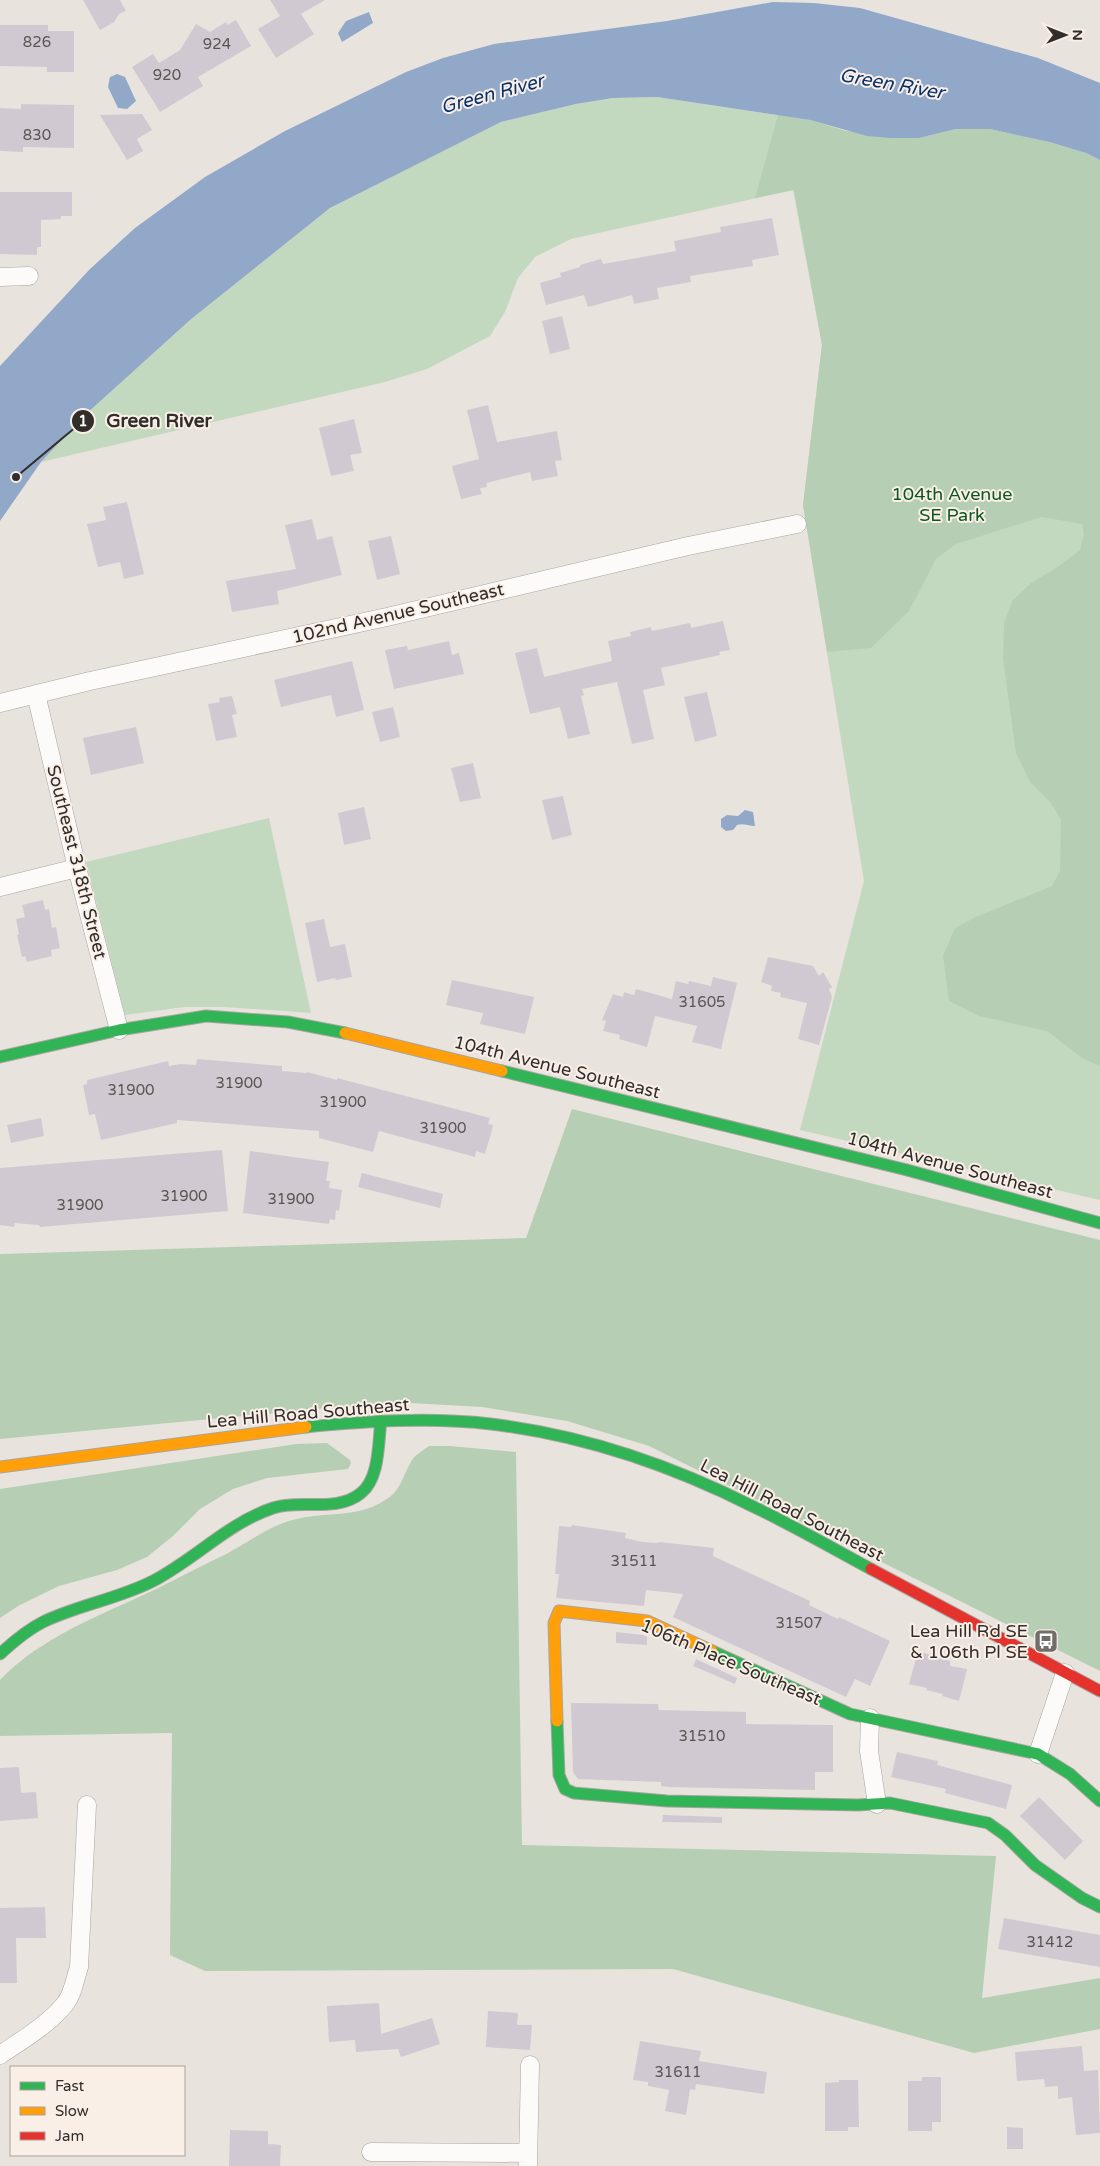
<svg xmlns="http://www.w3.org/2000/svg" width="1100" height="2166" font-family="'Varela Round',sans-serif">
<rect width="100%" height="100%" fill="#e9e3de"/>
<path fill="#c2d9bf" d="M 657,97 L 810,120 L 846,131 L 919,138 L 956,129 L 1019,134 L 1100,160 L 1100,1200 L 800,1130 L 864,881 L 803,505 L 822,345 L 793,190 L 571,239 L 535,257 L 518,278 L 505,312 L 490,336 L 427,369 L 385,382 L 41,462 L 86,414 L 136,367 L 190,320 L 330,208 L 501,122 L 576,104 L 613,98 Z
M 269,818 L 311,1013 L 224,1007 L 184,1007 L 125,1015 L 86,862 Z"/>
<path fill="#b6cfb4" d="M 778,115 L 810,120 L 846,131 L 919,138 L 956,129 L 990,129 L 1049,142 L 1086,153 L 1100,160 L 1100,1066 L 1082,1058 L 1047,1031 L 979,1016 L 949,1001 L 943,956 L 955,928 L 976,917 L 1052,886 L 1060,871 L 1061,820 L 1051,803 L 1030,782 L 1016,753 L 1003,659 L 1004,623 L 1013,600 L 1031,583 L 1059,566 L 1080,550 L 1084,534 L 1082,524 L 1042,517 L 956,544 L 936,559 L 909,611 L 871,648 L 827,652 L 803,505 L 822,345 L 794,190 L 755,198 Z
M 572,1109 L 1100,1240 L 1100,1671 L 649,1446 L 567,1421 L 482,1407 L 392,1402 L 0,1439 L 0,1254 L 526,1238 Z
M 327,1443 L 350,1460 L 351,1463 L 348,1469 L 267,1478 L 233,1489 L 200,1509 L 173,1536 L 147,1557 L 117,1570 L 59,1586 L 20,1605 L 0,1618 L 0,1489 L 296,1444 Z
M 429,1446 L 450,1446 L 516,1452 L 522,1845 L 996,1856 L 982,1998 L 1100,1978 L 1100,2029 L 974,2053 L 673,1969 L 205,1971 L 170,1955 L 172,1733 L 0,1736 L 0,1680 C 32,1646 77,1625 119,1606 C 152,1592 185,1574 218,1558 C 242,1547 263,1529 289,1521 C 323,1510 359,1521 391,1496 C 401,1488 405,1471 412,1460 C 416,1454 424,1450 429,1446 Z"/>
<path fill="#92a8c9" d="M 773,2 L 814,3 L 860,8 L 1038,58 L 1100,83 L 1100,160 L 1086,153 L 1049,142 L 990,129 L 956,129 L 919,138 L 891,138 L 867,136 L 810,120 L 657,97 L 613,98 L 576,104 L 501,122 L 330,208 L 190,320 L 86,414 L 41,462 L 0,521 L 0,366 L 90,269 L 135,228 L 205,177 L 285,131 L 406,72 L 443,58 L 494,44 L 667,21 Z
M 369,12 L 373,23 L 342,42 L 338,33 L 346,21 Z
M 117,74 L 125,77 L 136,101 L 127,109 L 118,108 L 108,87 L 110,77 Z
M 745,810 L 753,812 L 755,826 C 748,826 743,823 737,825 L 733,830 L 726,831 L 721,827 L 721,819 L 727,815 L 738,816 Z"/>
<path fill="#d1c9d1" d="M 83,0 L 120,0 L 126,11 L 119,14 L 114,22 L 100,30 Z
M 270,0 L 325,0 L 301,14 L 314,34 L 276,58 L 258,29 L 280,16 Z
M 236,20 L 251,46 L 198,77 L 203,86 L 160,112 L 132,67 L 153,54 L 159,63 L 180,50 L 196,24 L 210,32 L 226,22 L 227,25 Z
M 0,25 L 48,25 L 48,31 L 74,31 L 74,72 L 47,72 L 47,67 L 0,66 Z
M 21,104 L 74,105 L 74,148 L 23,147 L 23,152 L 0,151 L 0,108 L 21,109 Z
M 142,114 L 152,130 L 137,139 L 143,151 L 127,160 L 100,115 Z
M 0,192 L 72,192 L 72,216 L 61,216 L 61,219 L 41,220 L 41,247 L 37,247 L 37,255 L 0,254 Z
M 772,218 L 779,255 L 752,260 L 753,266 L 690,276 L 691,282 L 657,288 L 659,299 L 634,304 L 632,295 L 588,307 L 584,295 L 546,305 L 540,283 L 561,277 L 560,273 L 580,267 L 580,265 L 601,259 L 603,264 L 676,251 L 674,241 L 721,232 L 720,227 Z
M 562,316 L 570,349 L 550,354 L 542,321 Z
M 488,405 L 497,442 L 557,431 L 562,460 L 555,461 L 558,476 L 532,481 L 530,472 L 486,483 L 487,487 L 480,488 L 482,494 L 461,499 L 452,466 L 479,459 L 467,410 Z
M 354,419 L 362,453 L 350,455 L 354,471 L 331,476 L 319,428 Z
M 127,502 L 144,574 L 124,579 L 120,562 L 98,567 L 87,524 L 106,520 L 103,507 Z
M 312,519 L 317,540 L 332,536 L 342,575 L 277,591 L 279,604 L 232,612 L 226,581 L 296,569 L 285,525 Z
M 391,536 L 400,574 L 377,580 L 368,541 Z
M 723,621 L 730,650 L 719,652 L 720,655 L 661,668 L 665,685 L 643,690 L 654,739 L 632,744 L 617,682 L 582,689 L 584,695 L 581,696 L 590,734 L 568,739 L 560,707 L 530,714 L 515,653 L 537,648 L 544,677 L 612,661 L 608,641 L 631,636 L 630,632 L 651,627 L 652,631 L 690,623 L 691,628 Z
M 449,641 L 452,655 L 459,653 L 464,674 L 394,689 L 385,650 L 407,646 L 408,650 Z
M 352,661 L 364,710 L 336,717 L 331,695 L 281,707 L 274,680 Z
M 707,692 L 717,736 L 695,742 L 684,697 Z
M 232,696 L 237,714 L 232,715 L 237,737 L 216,741 L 208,704 L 220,702 L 219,698 Z
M 393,707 L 400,737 L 380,742 L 372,712 Z
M 136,727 L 144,763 L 91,775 L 83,738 Z
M 473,763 L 481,798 L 460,802 L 451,768 Z
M 563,796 L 572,835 L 552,840 L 542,800 Z
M 364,807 L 371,839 L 344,845 L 338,813 Z
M 43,900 L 45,910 L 49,909 L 52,928 L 56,927 L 60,948 L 51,950 L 52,956 L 27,962 L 25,956 L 22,957 L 17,935 L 19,934 L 16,919 L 25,917 L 22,905 Z
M 324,919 L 330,947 L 345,944 L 352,977 L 336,980 L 335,978 L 317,982 L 305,923 Z
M 768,957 L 813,966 L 819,976 L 823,972 L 832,987 L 829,989 L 832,997 L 819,1045 L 798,1039 L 807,1003 L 780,997 L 781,993 L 771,991 L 772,986 L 761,982 Z
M 713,977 L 737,983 L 721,1049 L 692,1042 L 697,1026 L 655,1016 L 647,1047 L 619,1039 L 620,1035 L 603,1031 L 606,1021 L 602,1020 L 613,994 L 623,997 L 624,992 L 634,995 L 636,989 L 672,999 L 676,981 L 688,984 L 689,981 L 711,986 Z
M 452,980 L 534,997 L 525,1034 L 480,1024 L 483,1013 L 446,1005 Z
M 197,1059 L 282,1066 L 282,1071 L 307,1073 L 307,1072 L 337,1080 L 337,1078 L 490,1118 L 488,1124 L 493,1125 L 491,1134 L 485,1154 L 476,1151 L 475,1157 L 379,1131 L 373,1152 L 319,1138 L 319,1131 L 177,1120 L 177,1123 L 101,1140 L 95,1114 L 89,1115 L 83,1085 L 87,1084 L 87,1080 L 168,1061 L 169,1066 L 180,1064 L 196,1065 Z
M 41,1118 L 44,1136 L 11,1143 L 7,1125 Z
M 222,1150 L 228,1211 L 40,1227 L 39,1225 L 15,1223 L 14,1227 L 0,1225 L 0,1168 Z
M 250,1151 L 329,1162 L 326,1181 L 330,1181 L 329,1188 L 342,1190 L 339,1211 L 336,1210 L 335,1220 L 330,1219 L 329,1224 L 243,1213 Z
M 362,1173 L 443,1194 L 440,1208 L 358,1187 Z
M 572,1525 L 626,1533 L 625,1538 L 642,1542 L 658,1543 L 659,1542 L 714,1548 L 713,1556 L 810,1601 L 809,1605 L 838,1619 L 839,1617 L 890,1641 L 870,1686 L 855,1679 L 846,1697 L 673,1617 L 683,1594 L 646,1590 L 644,1606 L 556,1598 L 559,1574 L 555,1574 L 559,1526 L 571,1527 Z
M 616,1632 L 643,1635 L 647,1637 L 647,1645 L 616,1643 Z
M 918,1651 L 950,1661 L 950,1666 L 967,1669 L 959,1701 L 942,1696 L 943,1694 L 926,1690 L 927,1688 L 909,1684 Z
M 696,1659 L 737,1678 L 735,1684 L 693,1666 Z
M 571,1703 L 658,1704 L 659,1710 L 746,1712 L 746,1724 L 833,1725 L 833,1772 L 815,1772 L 815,1790 L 668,1787 L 661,1786 L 661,1782 L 578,1779 L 573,1772 Z
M 897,1752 L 938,1761 L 937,1765 L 1012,1785 L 1006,1809 L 945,1793 L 946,1789 L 891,1777 Z
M 19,1767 L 21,1793 L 36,1792 L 38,1818 L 0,1821 L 0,1768 Z
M 1039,1797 L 1083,1841 L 1065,1860 L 1020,1816 Z
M 663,1815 L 722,1817 L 722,1823 L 662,1822 Z
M 45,1907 L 46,1938 L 16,1938 L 17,1983 L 0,1983 L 0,1908 Z
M 1004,1918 L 1100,1935 L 1100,1967 L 998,1949 Z
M 379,2003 L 381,2034 L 432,2018 L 440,2044 L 401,2057 L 398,2049 L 356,2052 L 355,2040 L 329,2042 L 327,2006 Z
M 488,2011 L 518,2013 L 517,2025 L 532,2025 L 530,2050 L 486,2047 Z
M 640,2041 L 701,2051 L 699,2061 L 767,2072 L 764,2094 L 696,2084 L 695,2090 L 690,2089 L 686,2115 L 665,2111 L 669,2090 L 648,2086 L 648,2082 L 633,2080 Z
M 1082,2046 L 1084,2071 L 1098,2070 L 1100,2133 L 1076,2135 L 1072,2097 L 1058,2099 L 1058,2086 L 1045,2087 L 1044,2079 L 1017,2081 L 1015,2052 Z
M 922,2077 L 941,2077 L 941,2122 L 932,2122 L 932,2131 L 908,2131 L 908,2081 L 922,2081 Z
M 839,2080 L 858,2080 L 859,2127 L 848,2127 L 848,2131 L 825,2131 L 825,2083 L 839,2082 Z
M 1007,2127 L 1023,2128 L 1023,2149 L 1007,2149 Z
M 230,2130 L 268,2131 L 268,2144 L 281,2145 L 280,2166 L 229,2166 Z"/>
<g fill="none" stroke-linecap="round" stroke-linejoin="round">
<g stroke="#a9a4a1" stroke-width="19">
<path id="street" d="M 0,277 L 29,276
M 36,694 L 77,868 L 119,1030
M 0,703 L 90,681 L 387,617 L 688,546 L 797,524
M 0,887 L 77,868
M 870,1718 L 869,1751 L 877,1804
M 1038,1754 L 1065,1673
M 0,2055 C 22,2040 48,2025 65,2004 C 73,1994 75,1979 79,1967 L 87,1805
M 371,2152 L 528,2153
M 528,2166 L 530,2065"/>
</g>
<g stroke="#a9a4a1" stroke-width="13">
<path id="fast" d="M 0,1057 L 119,1030 L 206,1016 L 288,1022 L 345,1033
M 502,1071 L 907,1170 L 1100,1223
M 306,1427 C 367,1421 430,1417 491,1424 C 582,1435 673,1466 754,1507 C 794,1526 832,1548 871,1569
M 712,1651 L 850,1714 L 1038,1754 L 1070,1774 L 1100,1801
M 0,1654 C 13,1642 27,1630 43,1622 C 78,1605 118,1599 153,1581 C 194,1560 228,1523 273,1508 C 300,1499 337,1513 361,1493 C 380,1478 378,1442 381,1421
M 557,1721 L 559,1775 L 565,1789 L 574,1793 L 667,1801 L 858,1805 L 890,1803 L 988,1823 L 1005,1835 L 1035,1865 L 1082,1898 L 1100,1907"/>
</g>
<g stroke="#a9a4a1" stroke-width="13">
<path id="slow" d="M 345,1033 L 502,1071
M 0,1467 L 306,1427
M 557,1721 L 554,1623 L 559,1611 L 647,1621 L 712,1651"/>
</g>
<g stroke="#a9a4a1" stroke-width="13">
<path id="jam" d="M 871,1569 L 1100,1691"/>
</g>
<use href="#street" stroke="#fcfbfa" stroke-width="18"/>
<use href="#fast" stroke="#30b455" stroke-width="11"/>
<use href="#slow" stroke="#ff9f0a" stroke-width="11"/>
<use href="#jam" stroke="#e5322d" stroke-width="11"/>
</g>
<defs>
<g id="bus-square" transform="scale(1.25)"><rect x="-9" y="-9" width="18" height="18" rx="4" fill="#716d69" stroke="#faefe7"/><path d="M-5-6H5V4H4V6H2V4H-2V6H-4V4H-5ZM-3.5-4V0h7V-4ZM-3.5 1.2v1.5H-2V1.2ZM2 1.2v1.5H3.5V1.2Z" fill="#fff"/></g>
</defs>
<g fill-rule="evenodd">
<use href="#bus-square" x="1046" y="1641"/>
</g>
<g text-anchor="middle" stroke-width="4" stroke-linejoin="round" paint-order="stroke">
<g font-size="15" fill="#595454">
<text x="37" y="47">826</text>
<text x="217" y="49">924</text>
<text x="167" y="80">920</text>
<text x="37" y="140">830</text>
<text x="702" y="1007">31605</text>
<text x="239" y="1088">31900</text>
<text x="131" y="1095">31900</text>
<text x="343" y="1107">31900</text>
<text x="443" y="1133">31900</text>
<text x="184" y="1201">31900</text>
<text x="291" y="1204">31900</text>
<text x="80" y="1210">31900</text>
<text x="634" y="1566">31511</text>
<text x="799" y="1628">31507</text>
<text x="702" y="1741">31510</text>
<text x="1050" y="1947">31412</text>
<text x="678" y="2077">31611</text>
</g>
<g font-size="18" fill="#0b571e" stroke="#faefe7">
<text x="952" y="500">104th Avenue<tspan x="952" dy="21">SE Park</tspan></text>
</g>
<g font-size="18" fill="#312d2a" stroke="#faefe7">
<text transform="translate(398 613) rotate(-13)" y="6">102nd Avenue Southeast</text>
<text transform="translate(77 862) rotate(76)" y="6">Southeast 318th Street</text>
<text transform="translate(557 1067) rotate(14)" y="6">104th Avenue Southeast</text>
<text transform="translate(950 1165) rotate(15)" y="6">104th Avenue Southeast</text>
<text transform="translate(308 1413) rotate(-5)" y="6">Lea Hill Road Southeast</text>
<text transform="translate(792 1510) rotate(27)" y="6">Lea Hill Road Southeast</text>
<text transform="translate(731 1662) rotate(23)" y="6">106th Place Southeast</text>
</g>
<g font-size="18" fill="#312d2a" stroke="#faefe7" text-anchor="end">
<text x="1028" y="1637">Lea Hill Rd SE<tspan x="1028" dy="21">&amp; 106th Pl SE</tspan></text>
</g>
<g font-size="19" font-style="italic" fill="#06316c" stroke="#faefe7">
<text transform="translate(892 83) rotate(10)" y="7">Green River</text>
<text transform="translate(492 93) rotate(-15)" y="7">Green River</text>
</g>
</g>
<path fill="none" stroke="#312d2a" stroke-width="2" d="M16 477L83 421"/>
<g fill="#312d2a" stroke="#faefe7" stroke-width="2">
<circle cx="16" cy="477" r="5"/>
<circle cx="83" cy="421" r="12"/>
</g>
<g font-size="15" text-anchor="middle" font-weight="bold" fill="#fff">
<text x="83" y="426">1</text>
</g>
<g font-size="19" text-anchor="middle" font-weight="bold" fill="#312d2a" stroke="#faefe7" stroke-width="4" stroke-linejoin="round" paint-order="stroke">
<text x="159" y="427">Green River</text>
</g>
<rect x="10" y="2066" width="175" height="90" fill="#faefe7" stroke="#aaa19b"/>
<rect x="20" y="2082" width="25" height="8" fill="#30b455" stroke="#aaa19b"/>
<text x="55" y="2091" font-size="15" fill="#312d2a">Fast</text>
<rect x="20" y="2107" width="25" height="8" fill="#ff9f0a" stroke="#aaa19b"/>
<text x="55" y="2116" font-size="15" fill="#312d2a">Slow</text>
<rect x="20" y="2132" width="25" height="8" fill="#e5322d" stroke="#aaa19b"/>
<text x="55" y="2141" font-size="15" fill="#312d2a">Jam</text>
<g transform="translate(1065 35) rotate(90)" stroke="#faefe7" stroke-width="4" paint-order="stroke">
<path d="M0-4L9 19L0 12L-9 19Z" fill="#312d2a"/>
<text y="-8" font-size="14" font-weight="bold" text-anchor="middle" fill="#312d2a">N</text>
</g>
</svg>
